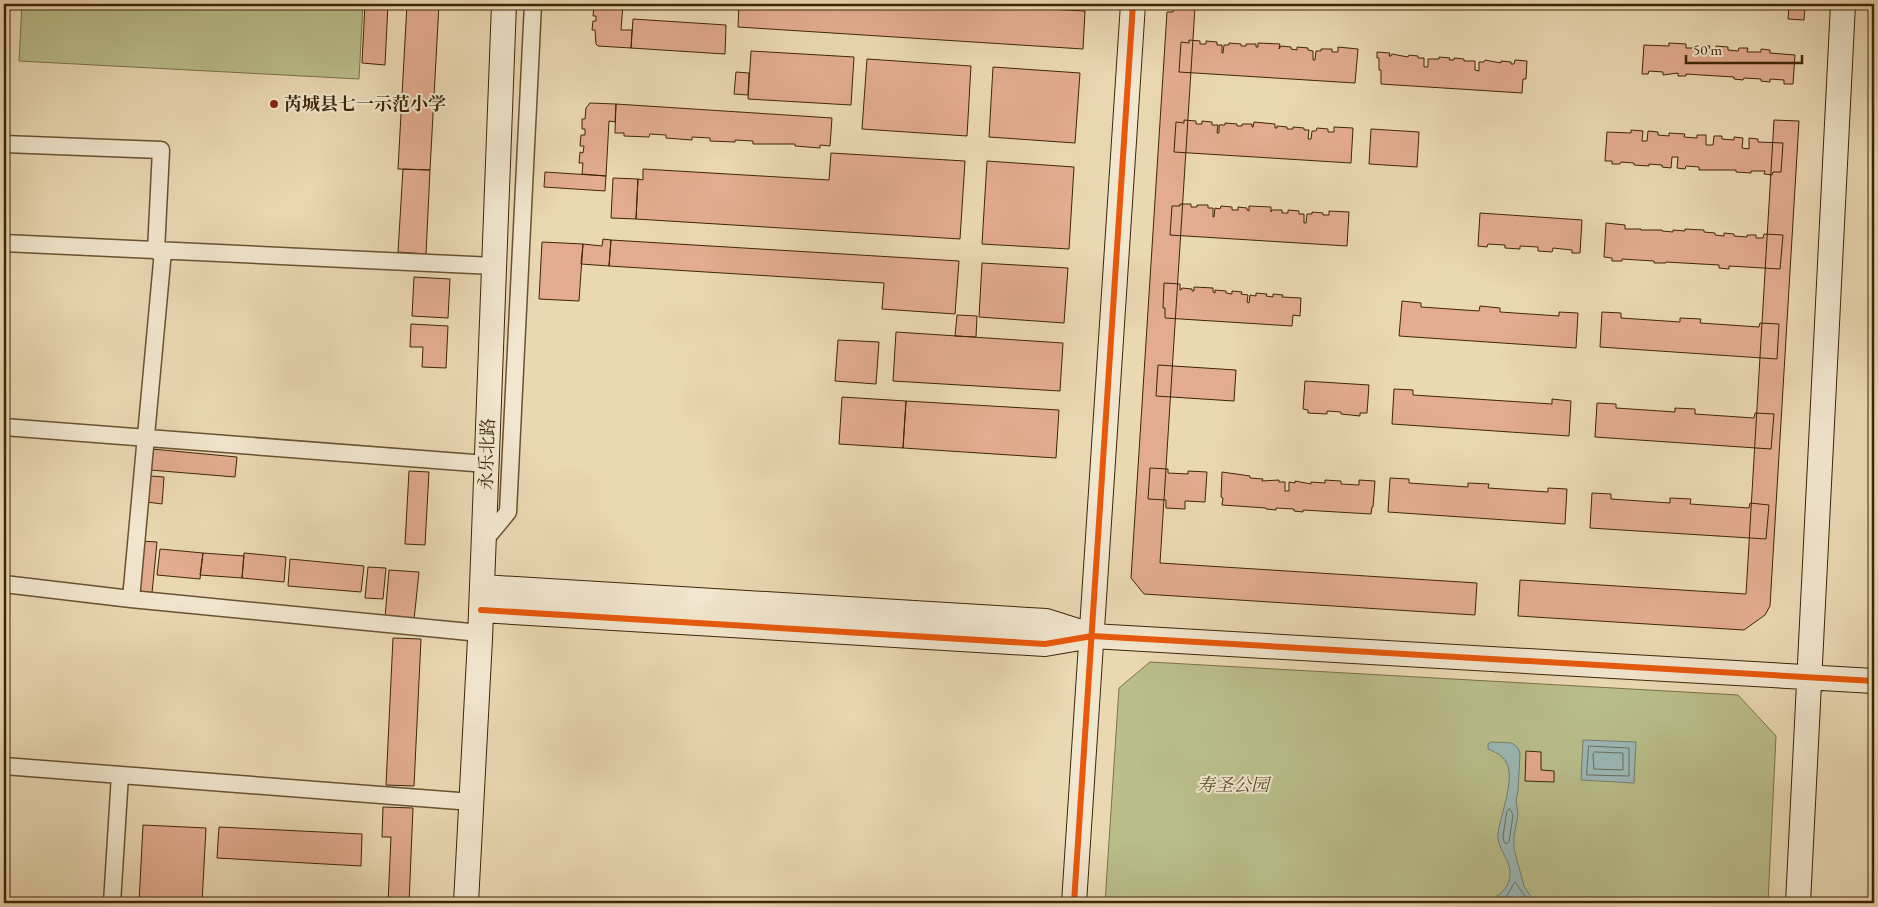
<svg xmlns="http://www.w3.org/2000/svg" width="1878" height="907" font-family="'EB Garamond','Noto Serif SC',serif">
<rect width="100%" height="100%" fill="#ead8b3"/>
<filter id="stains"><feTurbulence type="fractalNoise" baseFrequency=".004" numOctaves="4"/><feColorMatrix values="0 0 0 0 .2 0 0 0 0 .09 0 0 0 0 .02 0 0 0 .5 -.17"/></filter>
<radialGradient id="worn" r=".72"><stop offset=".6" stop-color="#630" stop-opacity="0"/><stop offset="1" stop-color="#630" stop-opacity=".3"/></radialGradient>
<path fill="#b9be8b" stroke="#7c7248" d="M 22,4 L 363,4 L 359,79 L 19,61 Z
M 1150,662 L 1738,695 L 1776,736 L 1768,903 L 1105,903 L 1119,688 Z"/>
<path fill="#9bb8b6" stroke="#767d70" d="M 1583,740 L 1636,742 L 1634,783 L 1581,780 Z
M 1491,742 L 1512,743 L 1518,748 L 1520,753 L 1518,792 L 1516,799 L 1518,815 L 1514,836 L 1514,849 L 1524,886 L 1531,897 L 1538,903 L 1475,903 C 1496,902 1517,886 1508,863 C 1504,853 1497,845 1498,834 C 1500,815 1516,779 1506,762 C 1502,755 1495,752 1488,749 L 1488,744 Z"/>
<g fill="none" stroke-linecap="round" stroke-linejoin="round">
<path stroke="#6c6e5e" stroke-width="1" d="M 1589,746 L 1629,748 L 1629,776 L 1587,775 Z
M 1595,752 L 1623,753 L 1623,770 L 1594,769 L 1593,754 Z
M 1510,809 L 1513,815 L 1509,842 L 1506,844 L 1504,842 L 1503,836 L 1507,811 Z
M 1497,903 L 1506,897 L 1515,882 L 1530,903"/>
</g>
<path fill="#e3ab8f" stroke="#3e2506" d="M 365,4 L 388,4 L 385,65 L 362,63 Z
M 407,4 L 439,4 L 430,170 L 398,169 Z
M 597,4 L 623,4 L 621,30 L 632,30 L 631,48 L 598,46 L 596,44 L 595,30 L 592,30 L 593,21 L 596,21 L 596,16 L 593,16 L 594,6 L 597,6 Z
M 739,4 L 961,4 L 1085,11 L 1083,49 L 738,27 Z
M 1174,5 L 1195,7 L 1160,563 L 1477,583 L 1475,615 L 1144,594 L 1131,578 L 1167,12 L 1173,12 Z
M 1789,7 L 1805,8 L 1804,20 L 1788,19 Z
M 633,19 L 726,25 L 725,54 L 631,48 Z
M 1189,40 L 1200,41 L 1200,44 L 1206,44 L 1206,41 L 1217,42 L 1217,45 L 1222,45 L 1222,53 L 1223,53 L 1224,45 L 1229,45 L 1229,43 L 1241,44 L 1241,46 L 1246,46 L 1246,44 L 1256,44 L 1256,47 L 1258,47 L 1258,43 L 1280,44 L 1279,49 L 1281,46 L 1291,47 L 1291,49 L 1297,50 L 1297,47 L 1308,48 L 1308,50 L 1313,51 L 1313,60 L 1315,60 L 1316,51 L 1321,51 L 1321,49 L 1332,49 L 1332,52 L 1338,52 L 1338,47 L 1358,49 L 1355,83 L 1179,72 L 1181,42 L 1189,43 Z
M 1669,43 L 1686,44 L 1686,48 L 1698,48 L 1698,45 L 1710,46 L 1709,49 L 1716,49 L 1716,46 L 1728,47 L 1728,50 L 1738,51 L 1739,48 L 1748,48 L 1747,52 L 1761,52 L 1761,49 L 1770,50 L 1770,53 L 1795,55 L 1793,84 L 1784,84 L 1784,80 L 1770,79 L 1770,82 L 1761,81 L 1761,79 L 1744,78 L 1743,80 L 1734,79 L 1734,77 L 1686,74 L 1686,76 L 1678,76 L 1678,73 L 1663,75 L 1663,72 L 1649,71 L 1648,74 L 1642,74 L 1644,45 L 1669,46 Z
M 751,51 L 854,57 L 851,105 L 748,99 Z
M 1377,52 L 1390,53 L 1389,56 L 1391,56 L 1392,54 L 1408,57 L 1409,55 L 1418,56 L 1418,58 L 1424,58 L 1424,67 L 1428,67 L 1428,59 L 1439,59 L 1439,57 L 1450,58 L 1449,60 L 1454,60 L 1454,58 L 1464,59 L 1464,61 L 1475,61 L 1475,70 L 1479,71 L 1479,62 L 1484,62 L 1485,60 L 1501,63 L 1501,61 L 1511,62 L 1511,64 L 1514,64 L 1515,60 L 1527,61 L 1526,79 L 1523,79 L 1522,93 L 1381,84 L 1381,70 L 1379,70 L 1379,58 L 1377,58 Z
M 867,59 L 971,66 L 967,136 L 862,129 Z
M 993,67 L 1080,73 L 1075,143 L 989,137 Z
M 736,72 L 749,73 L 748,95 L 734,94 Z
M 590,103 L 616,104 L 615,122 L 609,121 L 606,176 L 582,174 L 583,163 L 579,163 L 580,152 L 583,153 L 584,146 L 580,146 L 581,135 L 585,135 L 585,129 L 582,129 L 582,119 L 585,119 L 586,108 Z
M 616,104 L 832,118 L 830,146 L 820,145 L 820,148 L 795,146 L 795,144 L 753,144 L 753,141 L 735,140 L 735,142 L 710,141 L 710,138 L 692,137 L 692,140 L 666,138 L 666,135 L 650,134 L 649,137 L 624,136 L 624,133 L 615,133 Z
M 1184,120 L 1196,121 L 1196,124 L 1202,124 L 1202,121 L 1212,122 L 1212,125 L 1218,125 L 1217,133 L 1219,133 L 1219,125 L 1225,125 L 1225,123 L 1237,124 L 1237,126 L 1242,126 L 1242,124 L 1252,124 L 1252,127 L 1253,127 L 1254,122 L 1275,124 L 1275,128 L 1277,128 L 1277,126 L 1287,127 L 1287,129 L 1293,129 L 1293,127 L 1304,128 L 1304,130 L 1309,130 L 1308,139 L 1311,139 L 1312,131 L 1316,131 L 1317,128 L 1328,129 L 1328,132 L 1334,132 L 1334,127 L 1353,128 L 1351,163 L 1174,152 L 1176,122 L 1184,123 Z
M 1774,120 L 1799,121 L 1770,606 L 1765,615 L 1744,630 L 1518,616 L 1520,580 L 1746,594 Z
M 1371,129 L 1419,132 L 1417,167 L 1369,164 Z
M 1631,130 L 1643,131 L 1642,141 L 1647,141 L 1648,131 L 1658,132 L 1658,135 L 1669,136 L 1669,133 L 1685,134 L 1684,137 L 1697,138 L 1697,135 L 1706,135 L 1706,145 L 1713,145 L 1714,136 L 1722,136 L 1722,139 L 1734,140 L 1734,137 L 1743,138 L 1742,148 L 1749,149 L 1749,138 L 1758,139 L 1758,142 L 1783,143 L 1781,172 L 1773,172 L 1772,175 L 1764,174 L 1765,171 L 1751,171 L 1751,173 L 1736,172 L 1736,170 L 1699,170 L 1699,167 L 1686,166 L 1685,169 L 1677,168 L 1678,157 L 1672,157 L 1671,168 L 1662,167 L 1662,165 L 1649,164 L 1649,166 L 1634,165 L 1634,163 L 1621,162 L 1620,164 L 1612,164 L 1612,161 L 1605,161 L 1607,132 L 1631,133 Z
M 831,153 L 965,161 L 960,239 L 636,219 L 638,179 L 643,180 L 643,169 L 829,180 Z
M 987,161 L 1074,167 L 1069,249 L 982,244 Z
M 403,169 L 430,170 L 426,254 L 398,252 Z
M 545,172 L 606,176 L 605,191 L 544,187 Z
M 613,178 L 638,179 L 636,219 L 611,218 Z
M 1180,204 L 1191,204 L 1191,207 L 1197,207 L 1197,205 L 1208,205 L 1208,208 L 1213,208 L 1213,217 L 1214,217 L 1215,208 L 1220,209 L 1221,206 L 1232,207 L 1232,210 L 1238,210 L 1238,207 L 1247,208 L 1247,210 L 1249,211 L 1249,206 L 1271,207 L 1271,212 L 1272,210 L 1282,210 L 1282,213 L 1288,213 L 1288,210 L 1299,211 L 1299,214 L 1304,214 L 1304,223 L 1306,223 L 1307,214 L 1312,214 L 1312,212 L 1323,213 L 1323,215 L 1329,215 L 1329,211 L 1349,212 L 1347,246 L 1170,235 L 1172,206 L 1180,206 Z
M 1480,213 L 1582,220 L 1580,253 L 1572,253 L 1572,250 L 1553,248 L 1552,252 L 1538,251 L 1538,247 L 1520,246 L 1520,249 L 1505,248 L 1505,245 L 1488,244 L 1487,247 L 1478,246 Z
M 1606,223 L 1625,225 L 1625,229 L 1641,229 L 1641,230 L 1662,230 L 1662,231 L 1673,232 L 1673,230 L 1685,231 L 1685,229 L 1704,230 L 1704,232 L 1715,233 L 1715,235 L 1724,236 L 1724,233 L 1734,234 L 1734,236 L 1747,237 L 1747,235 L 1756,235 L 1756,238 L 1763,238 L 1764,234 L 1783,235 L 1780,269 L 1729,266 L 1729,269 L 1719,268 L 1719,265 L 1666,262 L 1666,263 L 1654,263 L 1654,261 L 1622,259 L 1622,261 L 1612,261 L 1612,258 L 1604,257 Z
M 603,239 L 611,240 L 609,266 L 581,264 L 583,244 L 602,246 Z
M 611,240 L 959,261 L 955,314 L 882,309 L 884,283 L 609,266 Z
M 542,242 L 583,244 L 579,301 L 539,299 Z
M 982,263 L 1068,268 L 1064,323 L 979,317 Z
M 414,277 L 450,279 L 448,318 L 412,316 Z
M 1164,283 L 1180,284 L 1180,290 L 1181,290 L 1182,288 L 1192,289 L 1192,291 L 1194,291 L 1194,287 L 1213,288 L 1213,292 L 1215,293 L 1215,290 L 1226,291 L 1226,293 L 1232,294 L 1232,291 L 1242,292 L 1241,294 L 1248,295 L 1247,302 L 1249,303 L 1250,295 L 1256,296 L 1256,293 L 1267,294 L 1266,296 L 1273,297 L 1273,294 L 1283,295 L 1282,297 L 1301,298 L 1300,316 L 1293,315 L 1292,326 L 1165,318 L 1165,308 L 1163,308 Z
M 1402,301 L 1421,303 L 1421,307 L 1479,311 L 1480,306 L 1500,308 L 1500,312 L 1559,316 L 1559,312 L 1578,313 L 1576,348 L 1399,336 Z
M 1602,312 L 1621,313 L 1621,318 L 1680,322 L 1680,318 L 1701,319 L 1700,323 L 1759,327 L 1760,323 L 1779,324 L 1777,359 L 1600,347 Z
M 957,315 L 977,316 L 976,337 L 955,336 Z
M 411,324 L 448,326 L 446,368 L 422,367 L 423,347 L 410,347 Z
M 896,332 L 1063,343 L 1060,391 L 893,381 Z
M 838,340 L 879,342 L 876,384 L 835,381 Z
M 1158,365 L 1236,370 L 1234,401 L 1156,396 Z
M 1305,381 L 1369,385 L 1367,413 L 1360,413 L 1360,416 L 1341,414 L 1341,412 L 1327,411 L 1327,414 L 1308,413 L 1308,410 L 1303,409 Z
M 1394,389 L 1413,390 L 1413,395 L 1552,404 L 1552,399 L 1571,401 L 1569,436 L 1392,424 Z
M 842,397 L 906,401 L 903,448 L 839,444 Z
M 906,401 L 1059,410 L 1056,458 L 903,448 Z
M 1597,403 L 1616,404 L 1616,408 L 1675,412 L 1675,408 L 1695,409 L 1695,414 L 1754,418 L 1755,413 L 1774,414 L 1771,449 L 1595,437 Z
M 152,449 L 237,457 L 235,477 L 150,470 Z
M 1150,468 L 1168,469 L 1168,473 L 1188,474 L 1188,471 L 1207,472 L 1205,502 L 1185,501 L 1185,509 L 1166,508 L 1166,500 L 1148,499 Z
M 409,471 L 429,472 L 425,545 L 405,544 Z
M 1222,472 L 1250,476 L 1250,478 L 1263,479 L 1262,481 L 1279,480 L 1279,482 L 1285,482 L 1285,491 L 1289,491 L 1289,482 L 1295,483 L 1295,481 L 1311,484 L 1311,482 L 1325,483 L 1325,480 L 1341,481 L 1341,484 L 1359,485 L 1359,480 L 1375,481 L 1373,507 L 1372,507 L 1371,514 L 1303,510 L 1303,512 L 1294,511 L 1294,509 L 1276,508 L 1276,510 L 1266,509 L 1266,508 L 1222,505 L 1223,498 L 1221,497 Z
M 150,476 L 164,477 L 162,504 L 147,502 Z
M 1390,478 L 1409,479 L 1409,483 L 1468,487 L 1468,483 L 1489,484 L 1488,488 L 1548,492 L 1548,488 L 1567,489 L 1565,524 L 1388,512 Z
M 1592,493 L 1611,494 L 1611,499 L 1670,503 L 1670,498 L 1691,499 L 1690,504 L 1749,508 L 1750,503 L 1769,505 L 1766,539 L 1590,528 Z
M 141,541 L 157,542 L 152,593 L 136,592 Z
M 160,549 L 203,553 L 200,579 L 157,575 Z
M 203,553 L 244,556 L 242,578 L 200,575 Z
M 244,553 L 286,557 L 284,582 L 242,578 Z
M 290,559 L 364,566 L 361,592 L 288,586 Z
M 368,567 L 386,568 L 383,599 L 365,598 Z
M 389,570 L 419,572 L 414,620 L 385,617 Z
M 393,638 L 421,639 L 414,786 L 386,785 Z
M 1526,751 L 1541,752 L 1541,770 L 1554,771 L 1554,782 L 1525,781 Z
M 383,807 L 413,808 L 409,903 L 388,903 L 391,837 L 382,837 Z
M 143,825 L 206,828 L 202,903 L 139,903 Z
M 219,827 L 362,834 L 361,866 L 217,858 Z"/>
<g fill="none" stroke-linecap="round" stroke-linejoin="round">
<g stroke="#695231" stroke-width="19">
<path id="street" d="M 4,144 L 161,150 L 156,251
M 4,243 L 494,266
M 4,427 L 487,464
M 484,541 L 508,512 L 533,4
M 4,584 L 131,599 L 480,633
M 131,599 L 163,251
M 4,766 L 472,802
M 112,903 L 120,775"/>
</g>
<g stroke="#3e2506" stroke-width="26">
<path id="secondary" d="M 482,587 L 1046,621 L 1090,635
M 481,610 L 1045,644 L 1092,636 L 1874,681
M 466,903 L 480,639 L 504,4
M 1074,903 L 1133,4
M 1798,903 L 1843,4"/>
</g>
<use href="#street" stroke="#f1e6ce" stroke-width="16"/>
<use href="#secondary" stroke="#f1e6ce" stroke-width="24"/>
<g stroke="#f1e6ce" stroke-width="9">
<path id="cycleway" d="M 481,610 L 1045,644 L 1092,636 L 1874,681
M 1074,903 L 1133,4"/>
</g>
<use href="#cycleway" stroke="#e8590c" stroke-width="6"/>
</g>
<circle fill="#8f2418" stroke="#f1e6ce" stroke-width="2" cx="274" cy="104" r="5"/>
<g text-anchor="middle" stroke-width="4" stroke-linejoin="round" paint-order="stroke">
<g font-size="18" font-weight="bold" fill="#3e2506" stroke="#f1e6ce" text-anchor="start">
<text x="284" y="110">芮城县七一示范小学</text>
</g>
<g font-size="18" fill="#3e2506" stroke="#f1e6ce">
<text transform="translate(487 454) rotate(-88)" y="6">永乐北路</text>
</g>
<g font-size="18" font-style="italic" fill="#5d4b27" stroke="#f1e6ce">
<text x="1233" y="791">寿圣公园</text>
</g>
</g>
<rect width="1878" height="907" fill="none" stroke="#ead8b3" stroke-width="20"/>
<rect x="5" y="5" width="1868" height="897" fill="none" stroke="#3e2506" stroke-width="2.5"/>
<rect x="10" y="10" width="1858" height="887" fill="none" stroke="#3e2506"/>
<path d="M1686 55v8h116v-8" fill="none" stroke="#3e2506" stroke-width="2.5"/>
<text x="1693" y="55" font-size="15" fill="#3e2506" stroke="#f1e6ce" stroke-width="4" paint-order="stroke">50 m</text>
<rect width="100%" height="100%" filter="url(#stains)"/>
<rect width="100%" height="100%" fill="url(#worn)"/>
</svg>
